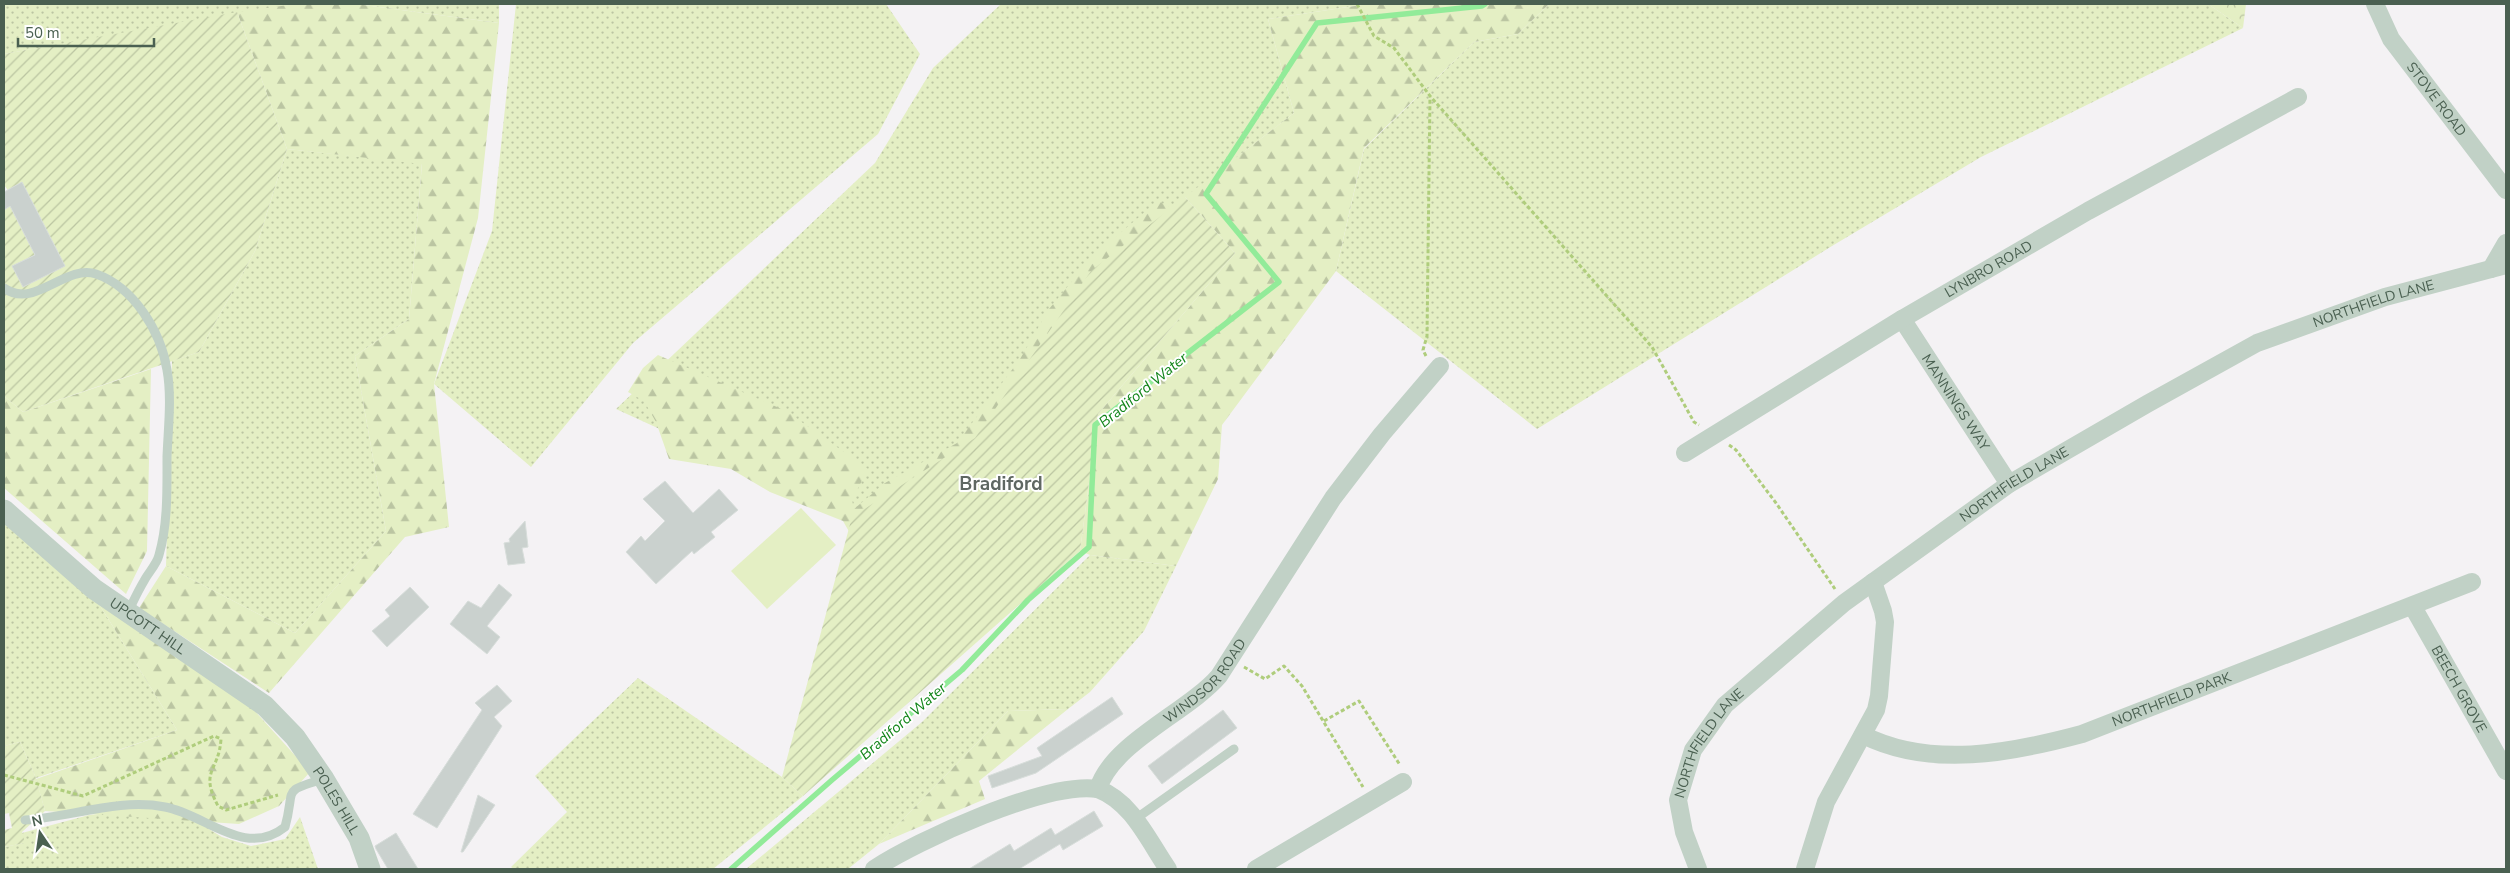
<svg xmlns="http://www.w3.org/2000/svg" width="2510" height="873" font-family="'Nunito Sans',sans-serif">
<defs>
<pattern id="grass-dots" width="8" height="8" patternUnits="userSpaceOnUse" patternTransform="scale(1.25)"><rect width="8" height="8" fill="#e4efc4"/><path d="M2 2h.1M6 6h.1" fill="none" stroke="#bbc5a2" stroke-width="1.8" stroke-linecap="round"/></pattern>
<pattern id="forest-firs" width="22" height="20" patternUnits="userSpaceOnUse" patternTransform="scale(1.25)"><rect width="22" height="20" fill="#e4efc4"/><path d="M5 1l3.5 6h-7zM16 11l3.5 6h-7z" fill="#bbc5a2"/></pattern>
<pattern id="park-crowns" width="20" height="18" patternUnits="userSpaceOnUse" patternTransform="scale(1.25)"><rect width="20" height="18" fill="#e4efc4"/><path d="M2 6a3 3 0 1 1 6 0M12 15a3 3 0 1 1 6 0" fill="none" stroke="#bbc5a2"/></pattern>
<pattern id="garden-furrows" width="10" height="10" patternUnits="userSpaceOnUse" patternTransform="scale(1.25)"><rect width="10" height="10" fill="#e4efc4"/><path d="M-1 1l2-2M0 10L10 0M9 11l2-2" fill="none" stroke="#bbc5a2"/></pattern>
</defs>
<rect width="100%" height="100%" fill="#f4f2f4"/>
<path fill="url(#grass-dots)" d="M 4,4 L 296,4 L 4,54 Z
M 356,4 L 499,4 L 499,23 Z
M 516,4 L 886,4 L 920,54 L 878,134 L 633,343 L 531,467 L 434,384 L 492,231 Z
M 1001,4 L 1368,4 L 1268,19 L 1294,113 L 1091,271 L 975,438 L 852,517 L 616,409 L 875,163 L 933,68 Z
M 1549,4 L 2208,4 L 2243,28 L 1981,157 L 1832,246 L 1537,429 L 1336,271 L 1364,149 L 1474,42 L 1518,34 Z
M 287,149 L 422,163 L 409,319 L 355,356 L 386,531 L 295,633 L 166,566 L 172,361 L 199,352 L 255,251 Z
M 4,522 L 94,596 L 177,730 L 36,778 L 20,742 L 4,746 Z
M 1090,555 L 1176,566 L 1144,631 L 1090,692 L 1068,709 L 1008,711 L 879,844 L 848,869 L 746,869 L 922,722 Z
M 638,678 L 782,777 L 803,796 L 713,869 L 514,869 L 511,867 L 567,812 L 535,776 Z
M 159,808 L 194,820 L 222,837 L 251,846 L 285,839 L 300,817 L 318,869 L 4,869 L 4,847 L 24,843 L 22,833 L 89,815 Z"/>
<path fill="url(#forest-firs)" d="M 296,4 L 356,4 L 499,23 L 478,218 L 434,384 L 449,527 L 405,537 L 269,693 L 139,608 L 166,566 L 295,633 L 386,531 L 355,356 L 409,319 L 422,164 L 287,149 L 237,12 Z
M 1368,4 L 1549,4 L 1518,34 L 1474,42 L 1364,148 L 1336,271 L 1222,425 L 1218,479 L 1176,566 L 1090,555 L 1080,551 L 1098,414 L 1235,253 L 1185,197 L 1294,113 L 1268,19 Z
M 1158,201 L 1182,213 L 1006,454 L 851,535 L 843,521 L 770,492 L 731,469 L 669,459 L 656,422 L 644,401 L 628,392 L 643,368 L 658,355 L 786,411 L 868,469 L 852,500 L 854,509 L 885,483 L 957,443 L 1020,359 L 1049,309 L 1093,256 Z
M 151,369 L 147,551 L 126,594 L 4,488 L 4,396 L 23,412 Z
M 94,596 L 253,709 L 310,772 L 279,806 L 239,824 L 45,811 L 36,779 L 177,730 Z
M 1068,709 L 979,781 L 985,799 L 879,844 L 1008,711 Z"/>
<path fill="url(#park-crowns)" d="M 2208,4 L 2246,4 L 2243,28 Z"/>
<path fill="url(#garden-furrows)" d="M 237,12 L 287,149 L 255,251 L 199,352 L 23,412 L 4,396 L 4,210 L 10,206 L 35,255 L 13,266 L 65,266 L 4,185 L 4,54 Z
M 1185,197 L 1235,253 L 1098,414 L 1080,551 L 803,796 L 782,777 L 852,517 L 975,438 L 1091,271 Z
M 20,742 L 36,778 L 45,811 L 22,832 L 25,843 L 4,847 L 4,830 L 12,828 L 9,813 L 4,814 L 4,746 Z"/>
<path fill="#e4efc4" d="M 801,508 L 836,545 L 767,609 L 731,571 Z"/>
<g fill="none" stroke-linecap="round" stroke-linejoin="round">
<path stroke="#92eb99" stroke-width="5.5" d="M 731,869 L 832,780 L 962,670 L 1028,600 L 1089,547 L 1095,425 L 1279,282 L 1206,194 L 1317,23 L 1482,6 L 1485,4"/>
</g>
<path fill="#cad1ce" stroke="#d7ddda" d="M 22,182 L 65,266 L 23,287 L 12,266 L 35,255 L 10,206 L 4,210 L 4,192 Z
M 665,481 L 693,513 L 719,489 L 738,510 L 711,532 L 715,537 L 694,554 L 692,551 L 656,584 L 626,552 L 641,536 L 645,541 L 665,521 L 643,499 Z
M 525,521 L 528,547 L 522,548 L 525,563 L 508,565 L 504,543 L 510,542 L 509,539 Z
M 499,584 L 512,595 L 487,626 L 500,637 L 487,654 L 450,624 L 468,601 L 481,608 Z
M 410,587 L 429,607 L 387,647 L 372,631 L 390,616 L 385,610 Z
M 497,685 L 512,701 L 494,717 L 502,726 L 437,828 L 413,814 L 482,710 L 475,703 Z
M 1112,697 L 1123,714 L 1036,773 L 992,788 L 988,776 L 1042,756 L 1037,748 Z
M 1223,710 L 1237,728 L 1162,784 L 1148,766 Z
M 478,795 L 495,805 L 463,852 L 461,852 Z
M 1094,811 L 1103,826 L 1063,850 L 1060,844 L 1019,869 L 969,869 L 1010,844 L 1014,851 L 1051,828 L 1055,835 Z
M 396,833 L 418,869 L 388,869 L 376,849 L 375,846 Z"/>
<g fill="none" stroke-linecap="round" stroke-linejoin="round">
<path stroke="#afcd7c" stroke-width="3" stroke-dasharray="4 2.5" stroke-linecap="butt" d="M 1357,4 L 1374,36 L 1394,48 L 1430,96 L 1652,347 L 1694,422 L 1699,425
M 1426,356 L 1423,350 L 1427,336 L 1430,96
M 1729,445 L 1736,450 L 1776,503 L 1835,589
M 1244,667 L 1265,679 L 1284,666 L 1302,686 L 1363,787
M 1324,721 L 1359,701 L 1400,765
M 4,775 L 83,796 L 214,736 L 221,739 C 219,772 199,770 218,806 L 226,810 L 278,795"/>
<path stroke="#c1d1c6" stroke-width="9" d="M 4,288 C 34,310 65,264 96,274 C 134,287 161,332 167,370 C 172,398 168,429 167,457 C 167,489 168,524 159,555 C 157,564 148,573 144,581 C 138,591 133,602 128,612
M 25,820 C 71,817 119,798 165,807 C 205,814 245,859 285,827 C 296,788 280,792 323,779
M 1134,820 L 1234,749"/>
<g stroke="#c1d1c6" stroke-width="18">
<path id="s1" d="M 2375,4 L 2391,39 L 2506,190"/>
<path d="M 2491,269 L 2506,243"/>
<path id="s2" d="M 1902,319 L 2009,484"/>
<path id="s3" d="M 1685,453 L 1902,319 L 2088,211 L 2298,97"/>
<path id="s4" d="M 2413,607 L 2506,771"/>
<path id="s5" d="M 1863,735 C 1931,769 2011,753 2082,734 L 2472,582"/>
<path d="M 1098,789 C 1132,802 1148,840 1168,869"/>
<path id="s6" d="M 874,869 C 918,840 1047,781 1098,789 C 1112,743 1188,712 1219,676 L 1333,498 L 1382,434 L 1440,366"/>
<path d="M 1256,869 L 1403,782"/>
<path id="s7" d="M 1698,869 L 1684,832 L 1678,800 L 1693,750 L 1725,705 L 1844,603 L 2009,484 L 2147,404 L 2257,343 L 2385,297 L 2506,265"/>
<path d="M 1805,869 L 1826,802 L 1876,710 L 1879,696 L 1885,622 L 1883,611 L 1873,582"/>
</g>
<path stroke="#c1d1c6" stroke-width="21" id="s8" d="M 4,510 L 94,589 L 265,706 L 295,737 L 324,779 L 359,838 L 370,869"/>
</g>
<g text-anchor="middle" stroke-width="4" stroke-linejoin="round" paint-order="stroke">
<g font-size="14" fill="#4a6051" stroke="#fff">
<text dy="5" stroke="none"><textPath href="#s1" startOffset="114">STOVE ROAD</textPath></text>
<text dy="5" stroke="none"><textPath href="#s3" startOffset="355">LYNBRO ROAD</textPath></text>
<text dy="5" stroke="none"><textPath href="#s7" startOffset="948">NORTHFIELD LANE</textPath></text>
<text dy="5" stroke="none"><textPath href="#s2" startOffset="99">MANNINGS WAY</textPath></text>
<text dy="5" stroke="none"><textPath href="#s7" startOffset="544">NORTHFIELD LANE</textPath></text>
<text dy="5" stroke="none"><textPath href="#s8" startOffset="185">UPCOTT HILL</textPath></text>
<text dy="5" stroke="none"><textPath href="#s6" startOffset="395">WINDSOR ROAD</textPath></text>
<text dy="5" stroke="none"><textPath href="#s4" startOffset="94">BEECH GROVE</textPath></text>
<text dy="5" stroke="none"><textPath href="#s5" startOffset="320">NORTHFIELD PARK</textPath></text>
<text dy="5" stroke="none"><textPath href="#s7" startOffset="138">NORTHFIELD LANE</textPath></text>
<text dy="5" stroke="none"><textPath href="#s8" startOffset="446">POLES HILL</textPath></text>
</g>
<g font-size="15" font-style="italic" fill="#118519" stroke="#fff">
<text transform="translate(1143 390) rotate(-39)" y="5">Bradiford Water</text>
<text transform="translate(903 721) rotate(-41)" y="5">Bradiford Water</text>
</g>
<g font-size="19" font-weight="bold" fill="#5f6762" stroke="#fff">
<text x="1001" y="490">Bradiford</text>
</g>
</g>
<rect width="2510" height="873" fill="none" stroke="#4a6051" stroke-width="10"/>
<g transform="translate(40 833) rotate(347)" stroke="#ffffff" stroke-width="4" paint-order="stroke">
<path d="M0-4L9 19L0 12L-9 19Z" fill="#4a6051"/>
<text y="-8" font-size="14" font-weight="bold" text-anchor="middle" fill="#4a6051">N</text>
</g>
<path d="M18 38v8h136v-8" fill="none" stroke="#4a6051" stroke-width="2.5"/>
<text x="25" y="38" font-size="15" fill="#4a6051" stroke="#ffffff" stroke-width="4" paint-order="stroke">50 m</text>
</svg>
